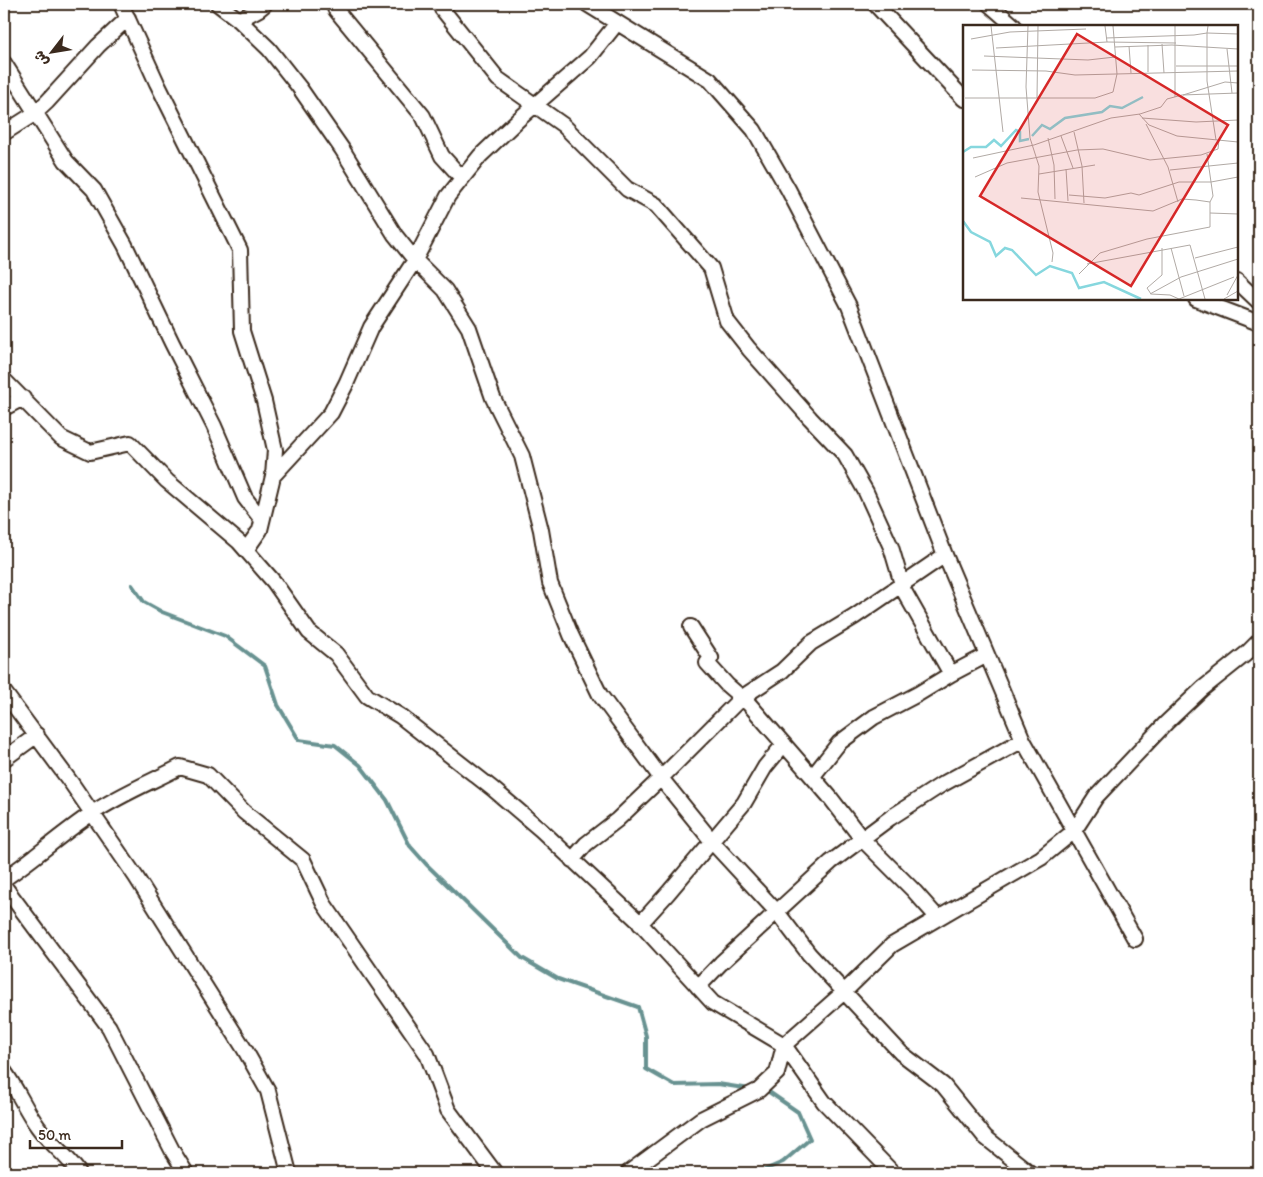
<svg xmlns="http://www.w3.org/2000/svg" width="1263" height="1177" font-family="Itim,'Playpen Sans Arabic',sans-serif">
<rect width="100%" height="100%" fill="#fff"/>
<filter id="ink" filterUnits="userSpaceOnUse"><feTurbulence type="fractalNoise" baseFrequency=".02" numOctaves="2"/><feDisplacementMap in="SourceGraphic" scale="10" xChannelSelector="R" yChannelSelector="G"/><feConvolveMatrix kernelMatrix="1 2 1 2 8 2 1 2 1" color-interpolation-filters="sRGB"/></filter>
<g filter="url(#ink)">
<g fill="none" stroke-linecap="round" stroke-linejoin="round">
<path stroke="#689291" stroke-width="4" d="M 132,585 L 144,602 L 162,612 L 225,636 L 265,666 L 278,705 L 299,740 L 335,745 L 360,765 L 387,800 L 410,846 L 426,864 L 522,958 L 558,979 L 638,1007 L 646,1036 L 646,1069 L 674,1085 L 718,1084 L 750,1089
M 760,1173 L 760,1172 L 783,1162 L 810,1139 L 798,1112 L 769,1092 L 762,1091"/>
<g stroke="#3b2a1e" stroke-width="18">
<path id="minor" d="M 121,4 L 157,83 L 240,250 L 242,331 L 264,401 L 275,450 L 273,476 L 260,530 L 246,550
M 218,4 L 239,20 L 269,49 L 299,87 L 342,149 L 395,235 L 415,260 L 445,290 L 469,328 L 493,398 L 522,456 L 541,530 L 550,583 L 571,635 L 600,695 L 664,782 L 715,845 L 777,912 L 809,954 L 901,1053 L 943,1085 L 985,1137 L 1030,1173
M 333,4 L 336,10 L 423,116 L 442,156 L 462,178
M 440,4 L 442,9 L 498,79 L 563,125 L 627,189 L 656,205 L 711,268 L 727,321 L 749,349 L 810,418 L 845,455 L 866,492 L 891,547 L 904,591 L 951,674
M 587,4 L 710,80 L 754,130 L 788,189 L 849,306 L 945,555 L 1023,740 L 1135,939
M 875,4 L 964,99
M 989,4 L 1014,26
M 239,20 L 259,9 L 265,4
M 4,63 L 66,161 L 94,190 L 125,245 L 172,343 L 214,426 L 245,498 L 262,520
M 4,133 L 34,114 L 47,102 L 98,46 L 128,18
M 1237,281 L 1259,302
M 1196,299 L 1259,323
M 4,380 L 61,438 L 90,452 L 130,443 L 167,481 L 239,542 L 274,582 L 309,632 L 336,654 L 367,696 L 400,716 L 493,789 L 541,830 L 637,920 L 713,1003 L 784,1045 L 824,1102 L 893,1173
M 4,408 L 23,398
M 273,476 L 331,413 L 346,384 L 371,327 L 415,260 L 448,196 L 480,156 L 519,119 L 590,57 L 617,23
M 691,627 L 711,658 L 707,663 L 727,685 L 749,704 L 829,796 L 862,839 L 914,891 L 938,918
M 4,692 L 72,784 L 136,877 L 245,1050 L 268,1091 L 289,1173
M 4,759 L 37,735
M 813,776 L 839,743 L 874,717 L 918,694 L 951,674 L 987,655
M 572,860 L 586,844 L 617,820 L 661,778 L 741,698 L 782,671 L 811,643 L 854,617 L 945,555
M 4,879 C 34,859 61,834 91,814 C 119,795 151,782 180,767 L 208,775 L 244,812 L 303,860 L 324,904 L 427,1054 L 448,1110 L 495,1173
M 4,886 L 109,1027 L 173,1152 L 186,1173
M 640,924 L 668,893 L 744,803 L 765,767 L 784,744
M 698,987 L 721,963 L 831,862 L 890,818 L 941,785 L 1023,740
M 4,1071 C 17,1089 25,1109 38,1127 C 50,1144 67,1155 79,1173
M 628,1173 L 701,1119 L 759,1090 L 777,1073 L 784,1045 L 844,992 L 892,945 L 1041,858 L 1074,831 L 1096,797 L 1166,723 L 1202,689 L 1247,653 L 1259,641"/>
</g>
<use href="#minor" stroke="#fff" stroke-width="14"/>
</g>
</g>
<g transform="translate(963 25)">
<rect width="275" height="275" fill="#fff"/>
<path fill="none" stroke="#86d7de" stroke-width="2.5" d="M 69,111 L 79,100 L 87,104 L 102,93 L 139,87 L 147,81 L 159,83 L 180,72M 0,127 L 8,122 L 23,122 L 31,115 L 38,121 L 53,105 L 57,107 L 57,116 L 66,114M 0,196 L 8,207 L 27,217 L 33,231 L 42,223 L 49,225 L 73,250 L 87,241 L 109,248 L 116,263 L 141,257 L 178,274"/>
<path fill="none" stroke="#b1aaa5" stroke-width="1" d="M 28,1 L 40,107M 65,1 L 63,62 L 67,113 L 76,141 L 75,167 L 90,228 L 89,237M 212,1 L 212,72M 143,13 L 231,10 L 244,8 L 245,1M 8,14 L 47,7 L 123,4M 144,17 L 213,18M 199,19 L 201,48M 185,20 L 185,47M 166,21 L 168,48M 152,22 L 209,20 L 275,24M 33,23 L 144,17 L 142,1M 264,24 L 269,68M 21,31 L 125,35 L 152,32M 213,41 L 275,41M 9,45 L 83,46 L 112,50 L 275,46M 220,70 L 262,57 L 275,58M 2,73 L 132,73 L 150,67 L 154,49 L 150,1M 74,73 L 75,1M 176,89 L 186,100 L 214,111 L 275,117M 179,93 L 233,97 L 275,95M 183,99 L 205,142 L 215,177M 111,107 L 119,141 L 121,178M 98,111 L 110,143M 85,113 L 91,140 L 92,174M 253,115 L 244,56 L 244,8 L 275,9M 244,129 L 250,171 L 247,177M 10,133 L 71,120 L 148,93 L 177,89 L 198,82 L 204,74 L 219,70 L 275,68M 103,144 L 105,176M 207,145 L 275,138M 76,149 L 132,140M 12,152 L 44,138 L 114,125 L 140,124 L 187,135 L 238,130 L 255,124 L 256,115M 106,170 L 142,173 L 168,168 L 176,170 L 216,157 L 248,157 L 275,152M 58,173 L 190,186 L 219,174 L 233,175 L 247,177 L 247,188 L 275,189M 199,223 L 199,250 L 184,263 L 188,269 L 207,270 L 216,274 L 271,252M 208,223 L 221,271M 232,233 L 275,222M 124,239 L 227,220 L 242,274M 116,249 L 137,228 L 184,214 L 247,202 L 247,188M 187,269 L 218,252 L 275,234M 264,270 L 275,250M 261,274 L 275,266"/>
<path fill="#d62828" fill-opacity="0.15" stroke="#d62828" stroke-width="2.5" d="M 114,9 L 265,100 L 168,261 L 17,171 Z"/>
<rect width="275" height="275" fill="none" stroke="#3b2a1e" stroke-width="2.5"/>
</g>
<rect width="1263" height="1177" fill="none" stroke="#fff" stroke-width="20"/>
<rect x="10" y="10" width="1243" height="1157" fill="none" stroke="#3b2a1e" stroke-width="2" filter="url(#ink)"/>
<g transform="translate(52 52) rotate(239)" stroke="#ffffff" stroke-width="4" paint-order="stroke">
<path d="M0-4L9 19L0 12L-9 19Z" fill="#3b2a1e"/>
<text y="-8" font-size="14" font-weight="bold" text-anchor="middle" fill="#3b2a1e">ش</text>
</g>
<path d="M30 1140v8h92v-8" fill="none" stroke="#3b2a1e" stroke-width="2.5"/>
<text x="38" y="1140" font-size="15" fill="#3b2a1e" stroke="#ffffff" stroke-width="4" paint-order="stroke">50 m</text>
</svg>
